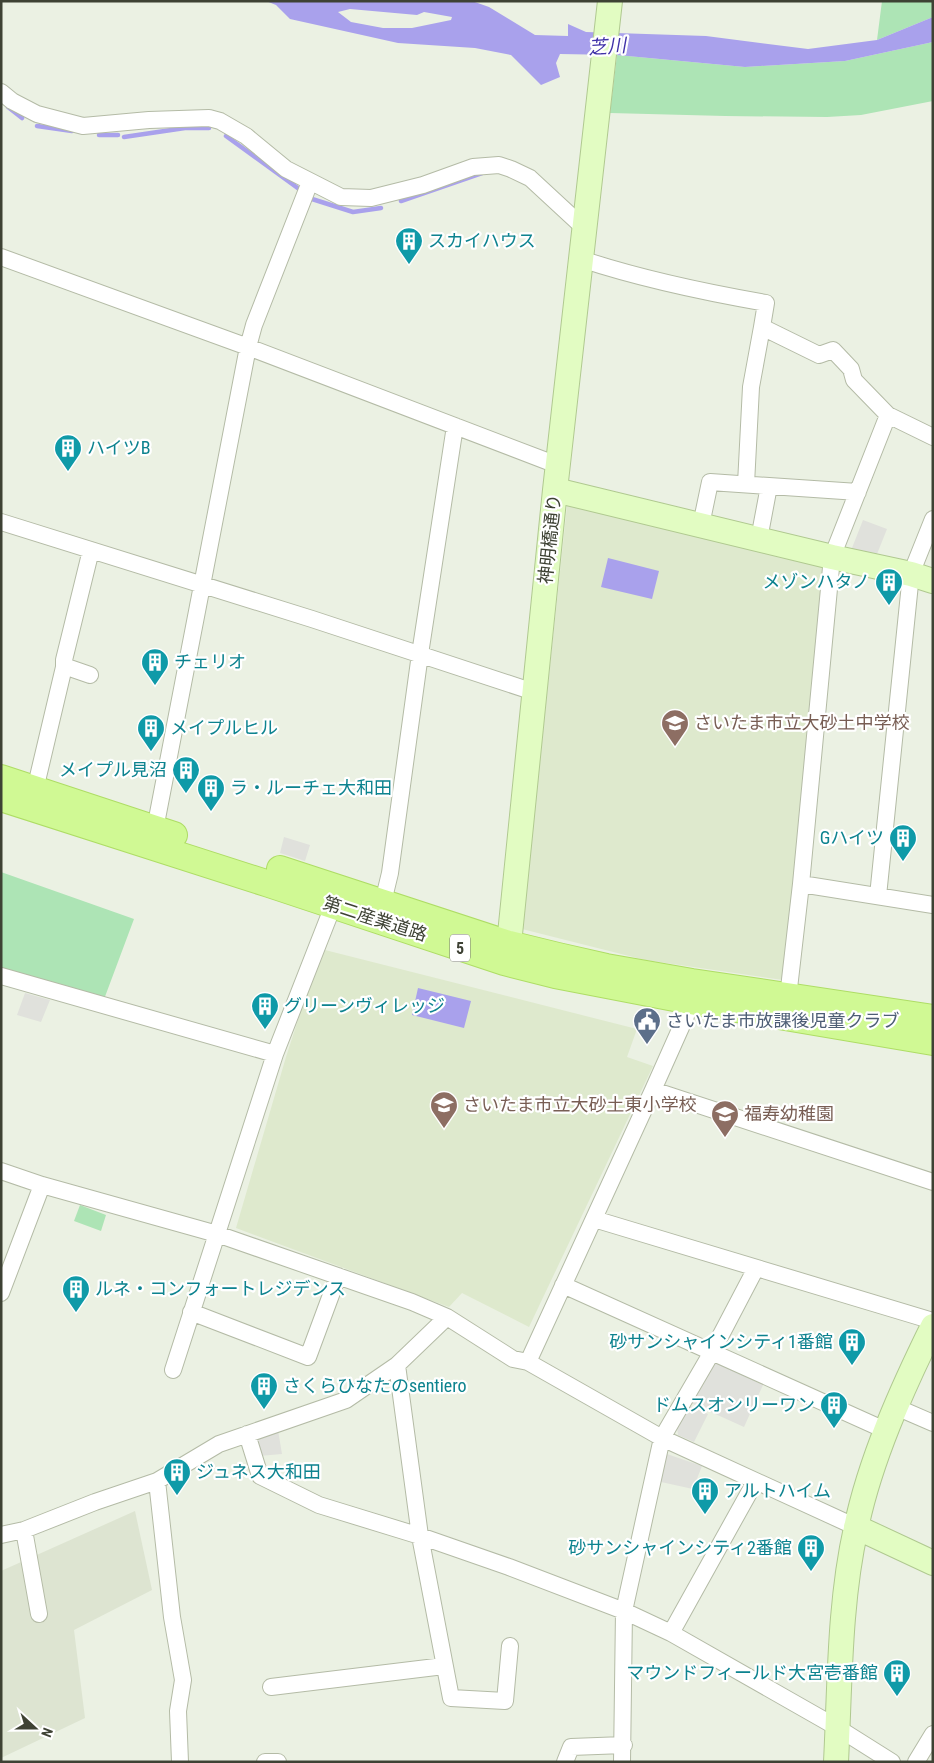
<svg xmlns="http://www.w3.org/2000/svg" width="934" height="1763" font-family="'Roboto Condensed','Noto Sans JP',sans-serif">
<rect width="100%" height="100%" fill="#ebf1e3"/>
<path fill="#dde4d1" d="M 135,1511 L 152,1590 L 74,1630 L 85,1718 L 1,1758 L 1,1571 Z"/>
<path fill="#dee9cd" d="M 567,506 L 828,565 L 783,980 L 645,960 L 522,929 Z
M 321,949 L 637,1029 L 627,1057 L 653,1066 L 529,1327 L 462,1293 L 449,1307 L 236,1228 L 286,1057 Z"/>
<path fill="#ade4b5" d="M 882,1 L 933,1 L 933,17 L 877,40 Z
M 933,42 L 933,101 L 861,115 L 827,117 L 725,116 L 610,113 L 617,55 L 745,67 L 845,61 Z
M 1,872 L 134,919 L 103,1002 L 1,972 Z
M 80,1205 L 106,1215 L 101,1231 L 74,1221 Z"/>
<path fill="#e0e1dc" d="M 863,520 L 887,529 L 875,559 L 850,553 Z
M 284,837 L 310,845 L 305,861 L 280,853 Z
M 25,993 L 50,1000 L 41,1022 L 17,1015 Z
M 717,1363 L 763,1385 L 744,1427 L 691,1403 L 711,1365 Z
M 690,1406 L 708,1414 L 694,1442 L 678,1435 L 677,1428 Z
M 278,1430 L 282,1454 L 259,1456 L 256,1436 Z
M 667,1454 L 702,1466 L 693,1489 L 661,1482 Z"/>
<path fill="#a9a1ec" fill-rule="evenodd" d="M 266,1 L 472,1 L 489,7 L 535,35 L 568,36 L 568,24 L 586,32 L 706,36 L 808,49 L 877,40 L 933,17 L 933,42 L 845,61 L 745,67 L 617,55 L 560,54 L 556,63 L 560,77 L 541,85 L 511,55 L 475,48 L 398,43 L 290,19 L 276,5 ZM 350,9 L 417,15 L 424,12 L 452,17 L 451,20 L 412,28 L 383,28 L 351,22 L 338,12 Z
M 608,558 L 659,571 L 652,599 L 601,587 Z
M 418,988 L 471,1001 L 464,1028 L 412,1015 Z"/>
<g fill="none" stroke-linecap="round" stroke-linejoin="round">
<path stroke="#a9a1ec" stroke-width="4.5" d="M 8,107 L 22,118
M 37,126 L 72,131
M 99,135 L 118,135
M 226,136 L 299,189
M 124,137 L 185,128 L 209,128
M 312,199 L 353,212 L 381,208
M 401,201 L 482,173"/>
<g stroke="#b4bba6" stroke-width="18">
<path id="street" d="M 1,92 L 12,101 L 37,114 L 83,126 L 149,120 L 209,118 L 220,121 L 246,136 L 286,169 L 341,197 L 371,198 L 423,185 L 473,167 L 499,165 L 511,169 L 530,178 L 583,227
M 1,257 L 248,347 L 557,465
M 581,259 C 641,279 703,292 766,303 L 762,327 L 819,355 L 833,350 L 851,369 L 854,380 L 888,415 L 933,437
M 746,484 L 751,387 L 762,327
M 1,522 L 312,619 L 534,692
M 701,525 L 710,482 L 858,492
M 759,539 L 769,486
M 64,666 L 90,675
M 33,798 L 64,667 L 64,660 L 91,550
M 155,829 L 248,347 L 254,325 L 310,182
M 801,884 L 933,905
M 878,896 L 911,574 L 933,519
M 383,902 L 390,873 L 420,654 L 455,426
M 1,976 L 275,1054
M 788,997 L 801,884 L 832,557 L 888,415
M 653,1090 L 933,1182
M 1,1171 L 42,1185 L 217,1234 L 412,1302 L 447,1317 L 513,1359 L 528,1362 L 662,1438 L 856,1527
M 594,1219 L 933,1321
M 563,1285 L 887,1431
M 1,1293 L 42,1185
M 191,1312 L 308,1357 L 338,1276
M 528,1362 L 653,1090 L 686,1016 L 690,1001
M 397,1365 L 420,1536 L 451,1698 L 505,1701 L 510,1646
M 173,1370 L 275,1054 L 333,906
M 896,1407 L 933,1423
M 247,1434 L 260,1476 L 319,1505 L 420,1536 L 509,1567 L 624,1611 L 671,1633 L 838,1728 L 892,1762
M 157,1481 L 172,1617 L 183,1680 L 178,1711 L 180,1762
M 24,1530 L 39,1614
M 1,1535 L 24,1530 L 95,1502 L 157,1481 L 219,1444 L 346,1400 L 397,1365 L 447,1317
M 671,1633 L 755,1482
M 271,1687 L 444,1666
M 265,1762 L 278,1762
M 565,1762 L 571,1747 L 624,1745
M 622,1762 L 624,1611 L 662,1438 L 712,1352 L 756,1268
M 916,1762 L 933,1734"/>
</g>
<g stroke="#b0c990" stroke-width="26">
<path id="secondary" d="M 555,490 L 832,557 L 911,574 L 933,581
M 504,962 L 509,944 L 555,490 L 610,1
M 856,1527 L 933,1563
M 836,1762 C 840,1684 839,1604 856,1528 C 870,1460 902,1389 933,1326"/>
</g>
<g stroke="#aedd65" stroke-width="28">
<path id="primary" d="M 1,778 L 174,835
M 1,798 L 269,884 L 504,962 L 555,975 L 690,1001 L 933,1042
M 280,869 L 509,944 L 558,956 L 606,967 L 692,982 L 933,1018"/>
</g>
<use href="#street" stroke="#fff" stroke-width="16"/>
<use href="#secondary" stroke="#e2fcc2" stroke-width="24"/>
<use href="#primary" stroke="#d0f994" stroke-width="26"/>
</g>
<defs>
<g id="building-pin" transform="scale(1.4375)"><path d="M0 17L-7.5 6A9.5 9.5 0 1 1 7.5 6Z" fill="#0f9aa8" stroke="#fff"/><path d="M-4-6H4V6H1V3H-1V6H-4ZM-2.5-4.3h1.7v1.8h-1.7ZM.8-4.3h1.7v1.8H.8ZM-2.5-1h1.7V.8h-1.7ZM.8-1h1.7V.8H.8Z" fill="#fff"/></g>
<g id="school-pin" transform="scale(1.4375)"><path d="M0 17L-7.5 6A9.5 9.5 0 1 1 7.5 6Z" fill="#8d6e63" stroke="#fff"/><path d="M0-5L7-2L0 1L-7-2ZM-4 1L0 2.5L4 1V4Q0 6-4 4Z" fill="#fff"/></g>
<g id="civic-pin" transform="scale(1.4375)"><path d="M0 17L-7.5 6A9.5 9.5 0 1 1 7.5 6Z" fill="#5c6f8a" stroke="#fff"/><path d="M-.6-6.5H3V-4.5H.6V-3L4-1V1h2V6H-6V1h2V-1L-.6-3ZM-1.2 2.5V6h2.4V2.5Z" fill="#fff"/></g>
</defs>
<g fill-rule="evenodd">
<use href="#building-pin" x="409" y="241"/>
<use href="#building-pin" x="68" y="448"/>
<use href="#building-pin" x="889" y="582"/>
<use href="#building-pin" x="155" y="662"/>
<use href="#school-pin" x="675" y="723"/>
<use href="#building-pin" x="151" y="728"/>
<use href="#building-pin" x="186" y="770"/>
<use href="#building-pin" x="211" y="788"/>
<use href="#building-pin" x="903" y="838"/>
<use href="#building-pin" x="265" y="1006"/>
<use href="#civic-pin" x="647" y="1021"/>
<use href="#school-pin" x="444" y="1105"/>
<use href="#school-pin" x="725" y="1114"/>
<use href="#building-pin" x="76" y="1289"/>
<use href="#building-pin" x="852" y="1342"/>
<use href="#building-pin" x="264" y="1386"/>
<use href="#building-pin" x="834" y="1405"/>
<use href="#building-pin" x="177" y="1472"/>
<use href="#building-pin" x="705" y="1491"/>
<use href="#building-pin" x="811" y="1548"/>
<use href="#building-pin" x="897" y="1673"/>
</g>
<g text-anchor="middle" stroke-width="4.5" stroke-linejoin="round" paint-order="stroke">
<rect fill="#fff" stroke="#787b71" stroke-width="1" x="450" y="934.5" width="20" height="27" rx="4"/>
<g font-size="16" font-weight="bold" fill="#3e4234">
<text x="460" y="954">5</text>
</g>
<g font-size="18" fill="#0d838f" stroke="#fff" text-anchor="start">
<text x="428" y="247">スカイハウス</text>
<text x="87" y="454">ハイツB</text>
<text x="870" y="588" text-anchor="end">メゾンハタノ</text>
<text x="174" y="668">チェリオ</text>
<text x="170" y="734">メイプルヒル</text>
<text x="167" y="776" text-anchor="end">メイプル見沼</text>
<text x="230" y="794">ラ・ルーチェ大和田</text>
<text x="884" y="844" text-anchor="end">Gハイツ</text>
<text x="284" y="1012">グリーンヴィレッジ</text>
<text x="95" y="1295">ルネ・コンフォートレジデンス</text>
<text x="833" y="1348" text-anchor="end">砂サンシャインシティ1番館</text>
<text x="283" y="1392">さくらひなたのsentiero</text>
<text x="815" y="1411" text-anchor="end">ドムスオンリーワン</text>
<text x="196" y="1478">ジュネス大和田</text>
<text x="724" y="1497">アルトハイム</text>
<text x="792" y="1554" text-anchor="end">砂サンシャインシティ2番館</text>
<text x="878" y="1679" text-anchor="end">マウンドフィールド大宮壱番館</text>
</g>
<g font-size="18" fill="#3e4234" stroke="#fff">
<text transform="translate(550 539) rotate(-84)" y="6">神明橋通り</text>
<text transform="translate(375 919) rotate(18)" y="6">第二産業道路</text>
</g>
<g font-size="18" fill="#785e54" stroke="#fff" text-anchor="start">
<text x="694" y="729">さいたま市立大砂土中学校</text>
<text x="463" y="1111">さいたま市立大砂土東小学校</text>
<text x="744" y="1120">福寿幼稚園</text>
</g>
<g font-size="18" fill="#4e5e75" stroke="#fff" text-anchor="start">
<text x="666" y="1027">さいたま市放課後児童クラブ</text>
</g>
<g font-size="19" font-style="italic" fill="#4133a8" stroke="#fff">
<text transform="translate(607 46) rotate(-4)" y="7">芝川</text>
</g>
</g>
<rect width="934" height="1763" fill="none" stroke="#3e4234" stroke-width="5"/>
<g transform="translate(35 1728) rotate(111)" stroke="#ffffff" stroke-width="4" paint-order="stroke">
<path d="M0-4L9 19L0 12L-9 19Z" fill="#3e4234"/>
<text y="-8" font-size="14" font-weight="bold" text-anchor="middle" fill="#3e4234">N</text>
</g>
</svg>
